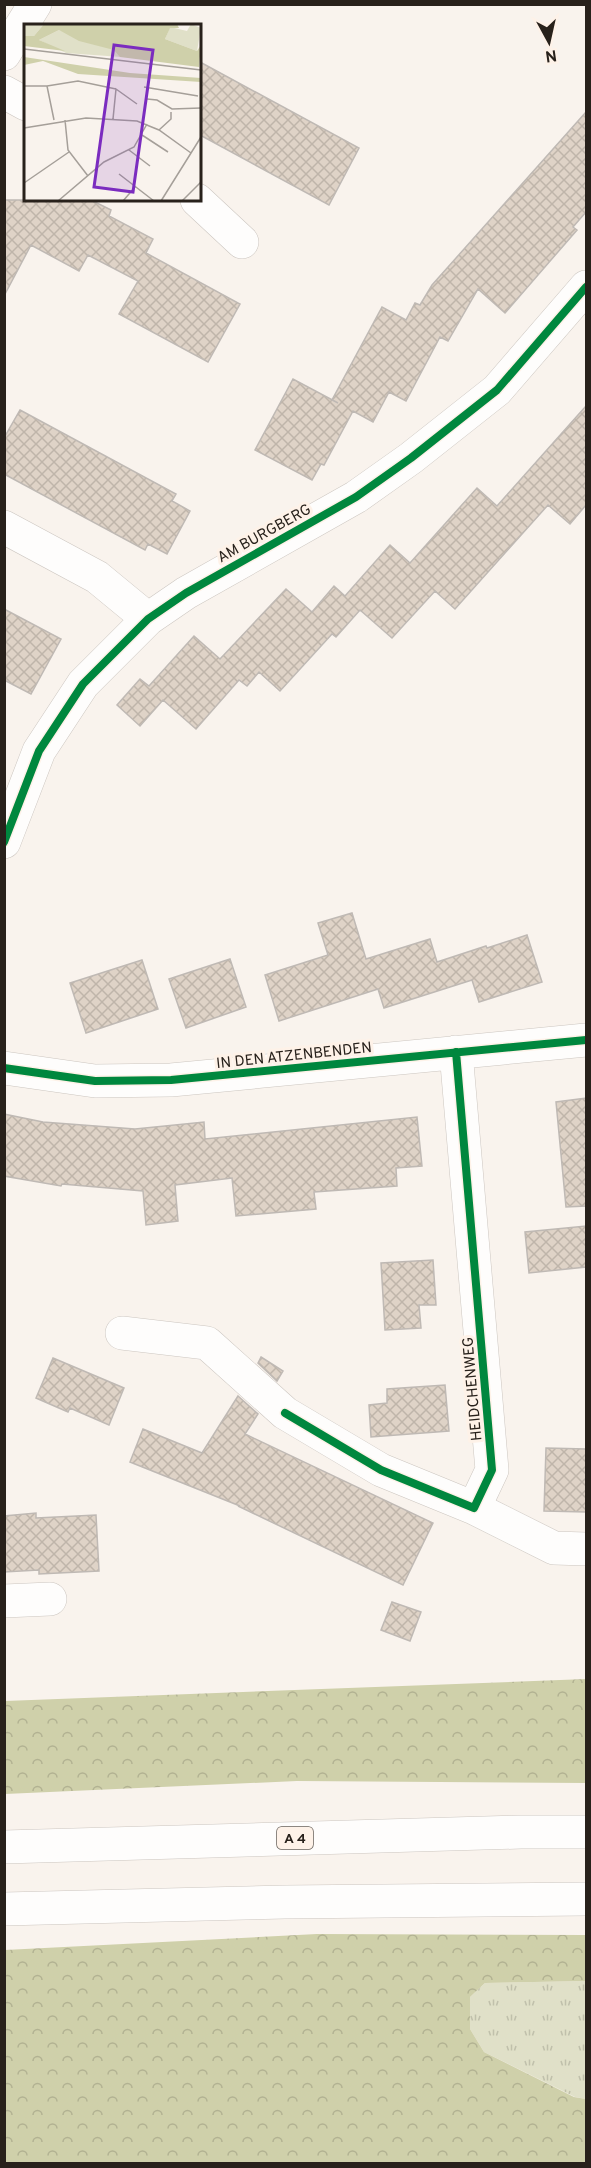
<svg xmlns="http://www.w3.org/2000/svg" width="591" height="2168" font-family="Overpass,sans-serif">
<defs>
<pattern id="grass-tufts" width="24" height="20" patternUnits="userSpaceOnUse" patternTransform="scale(1.5)"><rect width="24" height="20" fill="#e0e0c8"/><path d="M3 7l-1-3M5 7V3M7 7l1-3M15 17l-1-3M17 17v-4M19 17l1-3" fill="none" stroke="#c0c0ab"/></pattern>
<pattern id="forest-crowns" width="20" height="18" patternUnits="userSpaceOnUse" patternTransform="scale(1.5)"><rect width="20" height="18" fill="#cfd0aa"/><path d="M2 6a3 3 0 1 1 6 0M12 15a3 3 0 1 1 6 0" fill="none" stroke="#b2b292"/></pattern>
<pattern id="building-cross-hatch" width="8" height="8" patternUnits="userSpaceOnUse" patternTransform="scale(1.5)"><rect width="8" height="8" fill="#dfd3c7"/><path d="M0 0l8 8M0 8l8-8" fill="none" stroke="#bfb5aa"/></pattern>
</defs>
<rect width="100%" height="100%" fill="#f9f3ed"/>
<path fill="url(#grass-tufts)" d="M 586,1981 L 586,2099 L 575,2097 L 484,2052 L 470,2029 L 470,1997 L 485,1983 Z"/>
<path fill="url(#forest-crowns)" d="M 586,1679 L 586,1783 L 297,1781 L 5,1794 L 5,1701 Z
M 317,1934 L 586,1935 L 586,1981 L 485,1983 L 470,1997 L 470,2029 L 484,2052 L 574,2097 L 586,2099 L 586,2163 L 5,2163 L 5,1950 Z"/>
<path fill="url(#building-cross-hatch)" stroke="#bfb9b4" stroke-width="1.5" d="M 200,62 L 359,148 L 329,205 L 200,135 Z
M 586,112 L 586,212 L 573,227 L 577,230 L 505,313 L 478,289 L 448,341 L 440,337 L 406,401 L 389,392 L 373,422 L 353,411 L 324,465 L 321,464 L 312,480 L 255,450 L 293,379 L 338,403 L 332,400 L 382,307 L 406,320 L 415,303 L 420,305 L 432,285 Z
M 4,200 L 91,200 L 111,210 L 109,216 L 153,239 L 146,253 L 240,304 L 208,362 L 119,314 L 138,281 L 88,255 L 79,271 L 31,245 L 4,296 Z
M 586,406 L 586,505 L 570,524 L 548,505 L 455,609 L 435,591 L 392,638 L 360,610 L 336,637 L 332,634 L 280,691 L 259,672 L 247,686 L 239,680 L 196,729 L 163,700 L 140,726 L 117,705 L 140,679 L 149,686 L 194,636 L 220,659 L 286,589 L 312,612 L 334,586 L 345,596 L 390,545 L 410,563 L 477,488 L 497,506 Z
M 20,410 L 176,494 L 172,501 L 190,511 L 167,554 L 148,544 L 145,550 L 4,474 L 4,438 Z
M 4,609 L 61,639 L 31,694 L 4,680 Z
M 352,913 L 366,959 L 430,939 L 437,962 L 486,946 L 487,948 L 527,935 L 542,982 L 479,1002 L 472,980 L 384,1008 L 378,989 L 279,1021 L 265,975 L 328,955 L 318,923 Z
M 230,959 L 246,1007 L 186,1028 L 169,979 Z
M 142,960 L 158,1009 L 86,1033 L 70,983 Z
M 586,1098 L 586,1206 L 566,1207 L 556,1102 Z
M 4,1114 L 43,1122 L 135,1129 L 204,1122 L 205,1139 L 417,1117 L 422,1166 L 396,1168 L 397,1186 L 314,1192 L 316,1209 L 236,1216 L 232,1178 L 175,1185 L 178,1221 L 146,1225 L 143,1191 L 62,1184 L 61,1186 L 4,1176 Z
M 586,1226 L 586,1267 L 529,1273 L 525,1232 Z
M 433,1260 L 436,1305 L 419,1305 L 421,1328 L 385,1330 L 381,1263 Z
M 261,1357 L 283,1371 L 277,1381 L 258,1363 Z
M 53,1358 L 124,1388 L 109,1425 L 70,1408 L 68,1412 L 36,1398 Z
M 445,1385 L 449,1431 L 371,1437 L 369,1405 L 387,1403 L 387,1389 Z
M 238,1396 L 258,1414 L 245,1434 L 433,1523 L 403,1585 L 238,1506 L 240,1506 L 130,1462 L 143,1429 L 202,1453 Z
M 546,1448 L 586,1449 L 586,1512 L 544,1511 Z
M 36,1513 L 36,1518 L 96,1515 L 99,1571 L 39,1574 L 39,1570 L 4,1572 L 4,1516 Z
M 392,1602 L 421,1612 L 410,1641 L 381,1630 Z"/>
<g fill="none" stroke-linecap="round" stroke-linejoin="round">
<g stroke="#ccc6c0" stroke-width="34">
<path id="minor" d="M 4,54 L 35,4
M 4,92 L 26,104
M 197,200 L 242,242
M 4,527 L 97,577 L 148,619
M 4,842 L 39,751 L 83,684 L 148,619 L 186,593 L 356,497 L 411,458 L 497,390 L 586,287
M 4,1068 L 95,1081 L 171,1080 L 586,1040
M 122,1333 L 207,1343 L 285,1413 L 381,1470 L 474,1508 L 492,1470 L 456,1052
M 474,1508 L 554,1548 L 586,1549
M 4,1601 L 50,1599"/>
</g>
<g stroke="#ccc6c0" stroke-width="34">
<path id="highway" d="M 4,1847 L 521,1832 L 586,1832
M 4,1909 L 285,1902 L 586,1899"/>
</g>
<use href="#minor" stroke="#fefdfc" stroke-width="33"/>
<use href="#highway" stroke="#fefdfc" stroke-width="33"/>
<g stroke="#fef2e8" stroke-width="11">
<path id="cycleway" d="M 4,842 L 39,751 L 83,684 L 148,619 L 186,593 L 356,497 L 411,458 L 497,390 L 586,287
M 4,1068 L 95,1081 L 171,1080 L 586,1040
M 285,1413 L 381,1470 L 474,1508 L 492,1470 L 456,1052"/>
</g>
<use href="#cycleway" stroke="#00873e" stroke-width="8"/>
</g>
<g text-anchor="middle" stroke-width="6" stroke-linejoin="round" paint-order="stroke">
<rect fill="#fef2e8" stroke="#686058" stroke-width="1.5" x="277" y="1827" width="36" height="22" rx="4.5"/>
<g font-size="14" font-weight="bold" fill="#28211b">
<text x="295" y="1843">A 4</text>
</g>
<g font-size="15" fill="#28211b" stroke="#fef2e8">
<text transform="translate(264 533) rotate(-29)" y="5">AM BURGBERG</text>
<text transform="translate(294 1055) rotate(-6)" y="5">IN DEN ATZENBENDEN</text>
<text transform="translate(472 1389) rotate(-95)" y="5">HEIDCHENWEG</text>
</g>
</g>
<g transform="translate(24 24)">
<rect width="177" height="177" fill="#f9f3ed"/>
<path d="M 0,0 L 20,0 L 10,12 L 0,12 ZM 167,0 L 177,4 L 173,27 L 141,15 L 146,3 L 163,7 ZM 35,6 L 91,26 L 97,33 L 42,29 L 15,16 Z" fill="#e0e0c8"/>
<path d="M 20,0 L 153,0 L 155,4 L 146,4 L 141,15 L 173,27 L 177,21 L 175,43 L 96,33 L 90,26 L 55,17 L 35,6 L 15,16 L 41,27 L 0,22 L 0,12 L 10,12 ZM 0,33 L 106,49 L 177,54 L 177,58 L 54,50 L 19,37 L 0,41 Z" fill="#cfd0aa"/>
<path fill="none" stroke="#a59f99" stroke-width="1.5" d="M 0,25 L 177,46M 0,62 L 23,62 L 30,96M 23,62 L 54,57 L 92,65M 120,63 L 174,72M 123,75 L 133,76 L 148,85 L 177,84M 89,95 L 92,65 L 113,80M 41,96 L 44,126 L 64,152M 0,104 L 62,94 L 113,97 L 135,106 L 167,129M 135,106 L 147,95 L 147,88M 118,111 L 144,128M 105,126 L 126,142M 95,150 L 130,177M 0,159 L 45,128M 34,177 L 80,138 L 110,123 L 123,100M 99,177 L 111,163M 137,177 L 177,113M 158,177 L 177,158"/>
<path fill="#7b2cbf" fill-opacity="0.15" stroke="#7b2cbf" stroke-width="3" d="M 90,21 L 129,26 L 109,168 L 70,163 Z"/>
<rect width="177" height="177" fill="none" stroke="#28211b" stroke-width="3"/>
</g>
<rect width="591" height="2168" fill="none" stroke="#28211b" stroke-width="12"/>
<g transform="translate(549 42) rotate(172)" stroke="#fef2e8" stroke-width="4.5" paint-order="stroke">
<path d="M0-4.5L10 22L0 15L-10 22Z" fill="#28211b"/>
<text y="-9" font-size="16" font-weight="bold" text-anchor="middle" fill="#28211b">N</text>
</g>
</svg>
